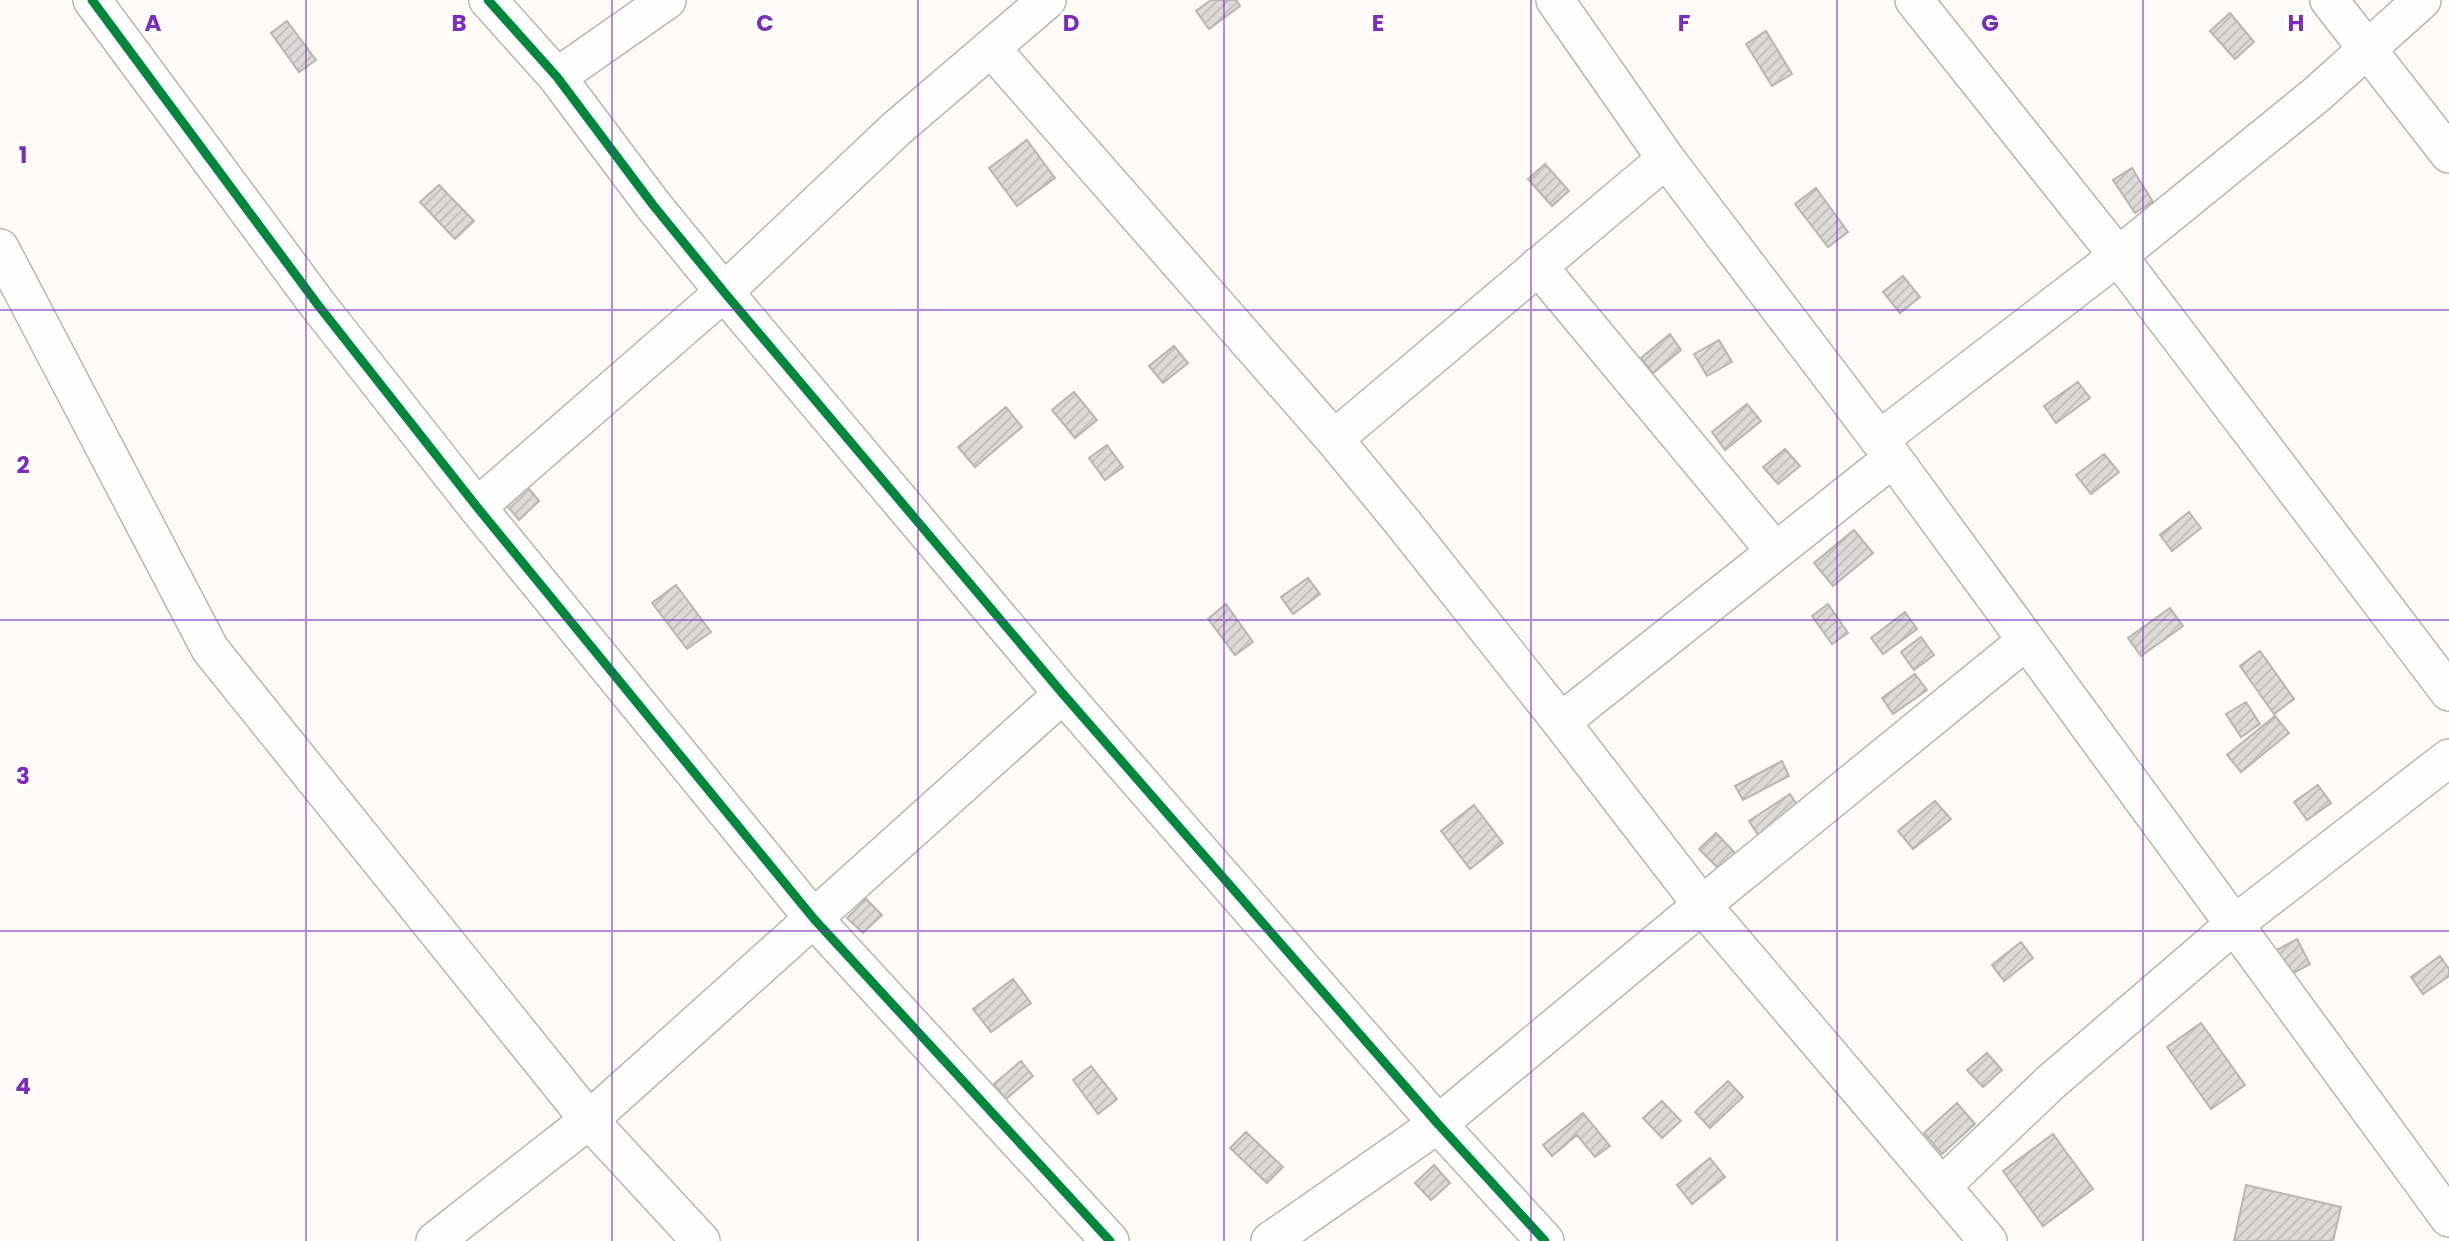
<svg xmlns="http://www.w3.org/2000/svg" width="2449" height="1241" font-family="Poppins,sans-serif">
<defs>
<pattern id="building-hatch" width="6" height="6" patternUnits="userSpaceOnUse" patternTransform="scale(1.75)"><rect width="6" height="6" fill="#dcdbd8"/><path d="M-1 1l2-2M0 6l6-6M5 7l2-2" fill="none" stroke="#bdbcba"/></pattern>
</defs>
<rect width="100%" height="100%" fill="#fdfbf8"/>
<path fill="url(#building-hatch)" stroke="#b7b6b3" stroke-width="2" d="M 1211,0 L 1236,0 L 1240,6 L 1209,29 L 1196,11 Z
M 2230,13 L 2254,42 L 2235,59 L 2210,31 Z
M 287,21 L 316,60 L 299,72 L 271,33 Z
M 1766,31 L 1792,74 L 1772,86 L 1746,44 Z
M 1027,140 L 1055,178 L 1017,206 L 989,168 Z
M 1545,164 L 1569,191 L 1552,206 L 1528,179 Z
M 2132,168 L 2153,202 L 2135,213 L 2113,180 Z
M 439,185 L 474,221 L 455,239 L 420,202 Z
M 1816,188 L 1848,232 L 1828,247 L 1795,204 Z
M 1903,276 L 1920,297 L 1900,313 L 1883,292 Z
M 1670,334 L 1681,350 L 1653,373 L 1641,358 Z
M 1719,340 L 1732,362 L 1707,376 L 1694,354 Z
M 1174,346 L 1188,363 L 1163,383 L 1149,366 Z
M 2078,382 L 2090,398 L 2056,423 L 2044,406 Z
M 1074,392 L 1097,420 L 1075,438 L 1052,410 Z
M 1747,404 L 1761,421 L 1725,450 L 1712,432 Z
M 1006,407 L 1022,427 L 975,467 L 958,447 Z
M 1107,445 L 1123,467 L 1105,480 L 1089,458 Z
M 1785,449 L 1800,466 L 1778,484 L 1763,467 Z
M 2104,454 L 2119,472 L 2091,494 L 2076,475 Z
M 524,483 L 539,501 L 519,520 L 503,501 Z
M 2189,512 L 2201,528 L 2172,551 L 2160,535 Z
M 1854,530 L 1873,553 L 1833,586 L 1814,563 Z
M 1308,578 L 1320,594 L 1293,614 L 1281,597 Z
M 676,585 L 711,632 L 687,649 L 652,603 Z
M 1226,604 L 1253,642 L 1235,655 L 1208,619 Z
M 1828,604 L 1848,633 L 1832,644 L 1812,616 Z
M 2170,608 L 2183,626 L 2141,656 L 2128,638 Z
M 1905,612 L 1917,629 L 1883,654 L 1871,638 Z
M 1921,637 L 1934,655 L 1914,670 L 1901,652 Z
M 2260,651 L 2294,699 L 2274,714 L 2240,666 Z
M 1915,674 L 1927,690 L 1893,714 L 1882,698 Z
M 2246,702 L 2260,724 L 2241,737 L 2226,714 Z
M 2275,716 L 2289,733 L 2241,772 L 2227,755 Z
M 1782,761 L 1789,776 L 1743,800 L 1735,786 Z
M 2318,785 L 2331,803 L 2307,820 L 2294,802 Z
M 1790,794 L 1803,814 L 1762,841 L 1749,821 Z
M 1935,801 L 1951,819 L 1913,849 L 1898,831 Z
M 1474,805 L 1503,843 L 1470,869 L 1441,831 Z
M 1716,833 L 1736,854 L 1720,870 L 1699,849 Z
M 866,899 L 882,915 L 863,933 L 847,918 Z
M 2297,939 L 2310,964 L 2288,976 L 2275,951 Z
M 2021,942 L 2033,958 L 2004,981 L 1992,965 Z
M 2440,956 L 2449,969 L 2449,976 L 2423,994 L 2411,977 Z
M 1013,979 L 1031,1003 L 991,1032 L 973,1009 Z
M 2201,1023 L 2245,1085 L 2211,1109 L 2167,1047 Z
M 1987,1053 L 2002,1070 L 1983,1087 L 1967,1070 Z
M 1021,1061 L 1033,1076 L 1006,1099 L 994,1084 Z
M 1091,1066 L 1117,1099 L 1098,1114 L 1073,1080 Z
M 1728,1081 L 1743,1097 L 1710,1128 L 1695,1112 Z
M 1662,1101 L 1681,1121 L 1662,1138 L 1643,1118 Z
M 1957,1103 L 1975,1124 L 1942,1154 L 1924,1133 Z
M 1583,1113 L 1610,1146 L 1595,1157 L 1577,1135 L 1552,1156 L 1543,1145 Z
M 1246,1132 L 1283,1167 L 1267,1183 L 1230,1148 Z
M 2053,1134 L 2093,1189 L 2043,1226 L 2003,1171 Z
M 1710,1158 L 1725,1177 L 1692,1204 L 1677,1185 Z
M 1434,1165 L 1450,1183 L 1431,1200 L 1415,1183 Z
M 2246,1185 L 2341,1207 L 2333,1241 L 2234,1241 Z"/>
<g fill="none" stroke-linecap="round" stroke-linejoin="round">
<g stroke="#b8b6b3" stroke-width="40">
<path id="minor" d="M 92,0 L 318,305 L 477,507 L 814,919 L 1110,1241
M 488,0 L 557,77 L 653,205 L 724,292 L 1063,694 L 1438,1124 L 1545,1241
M 1555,0 L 1666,159 L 1893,458 L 2449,1218
M 1914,0 L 2118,256 L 2449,692
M 2329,0 L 2449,154
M 991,48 L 1334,439 L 1404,524 L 1561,722 L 1702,905 L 1988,1241
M 557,77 L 667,0
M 0,248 L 210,649 L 589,1120 L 701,1241
M 1538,266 L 1775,551
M 1334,439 L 1666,159
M 1879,440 L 2118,256 L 2316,95 L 2422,0
M 477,507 L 724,292 L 896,129 L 1047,0
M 1561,722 L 1893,458
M 1942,1186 L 2051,1082 L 2236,923 L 2449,758
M 435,1241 L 589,1120 L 1063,694
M 1270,1241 L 1438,1124 L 1702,905 L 2026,641"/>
</g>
<use href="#minor" stroke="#fffefe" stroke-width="37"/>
<g stroke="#fff" stroke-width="13">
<path id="cycleway" d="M 92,0 L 318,305 L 477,507 L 814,919 L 1110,1241
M 488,0 L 557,77 L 653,205 L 724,292 L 1063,694 L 1438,1124 L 1545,1241"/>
</g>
<use href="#cycleway" stroke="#00873e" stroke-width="9"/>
</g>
<path fill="none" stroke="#7b2cbf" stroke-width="2" stroke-opacity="0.55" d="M 306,0 L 306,1241M 612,0 L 612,1241M 918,0 L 918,1241M 1224,0 L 1224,1241M 1531,0 L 1531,1241M 1837,0 L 1837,1241M 2143,0 L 2143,1241M 0,310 L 2449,310M 0,620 L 2449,620M 0,931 L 2449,931"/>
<g font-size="23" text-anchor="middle" font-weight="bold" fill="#7b2cbf" stroke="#fff" stroke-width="7" stroke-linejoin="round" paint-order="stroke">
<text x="153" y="31">A</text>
<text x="459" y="31">B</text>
<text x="765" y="31">C</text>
<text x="1071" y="31">D</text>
<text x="1378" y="31">E</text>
<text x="1684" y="31">F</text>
<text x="1990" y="31">G</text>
<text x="2296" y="31">H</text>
<text x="23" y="163">1</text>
<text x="23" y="473">2</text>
<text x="23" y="784">3</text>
<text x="23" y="1094">4</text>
</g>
</svg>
